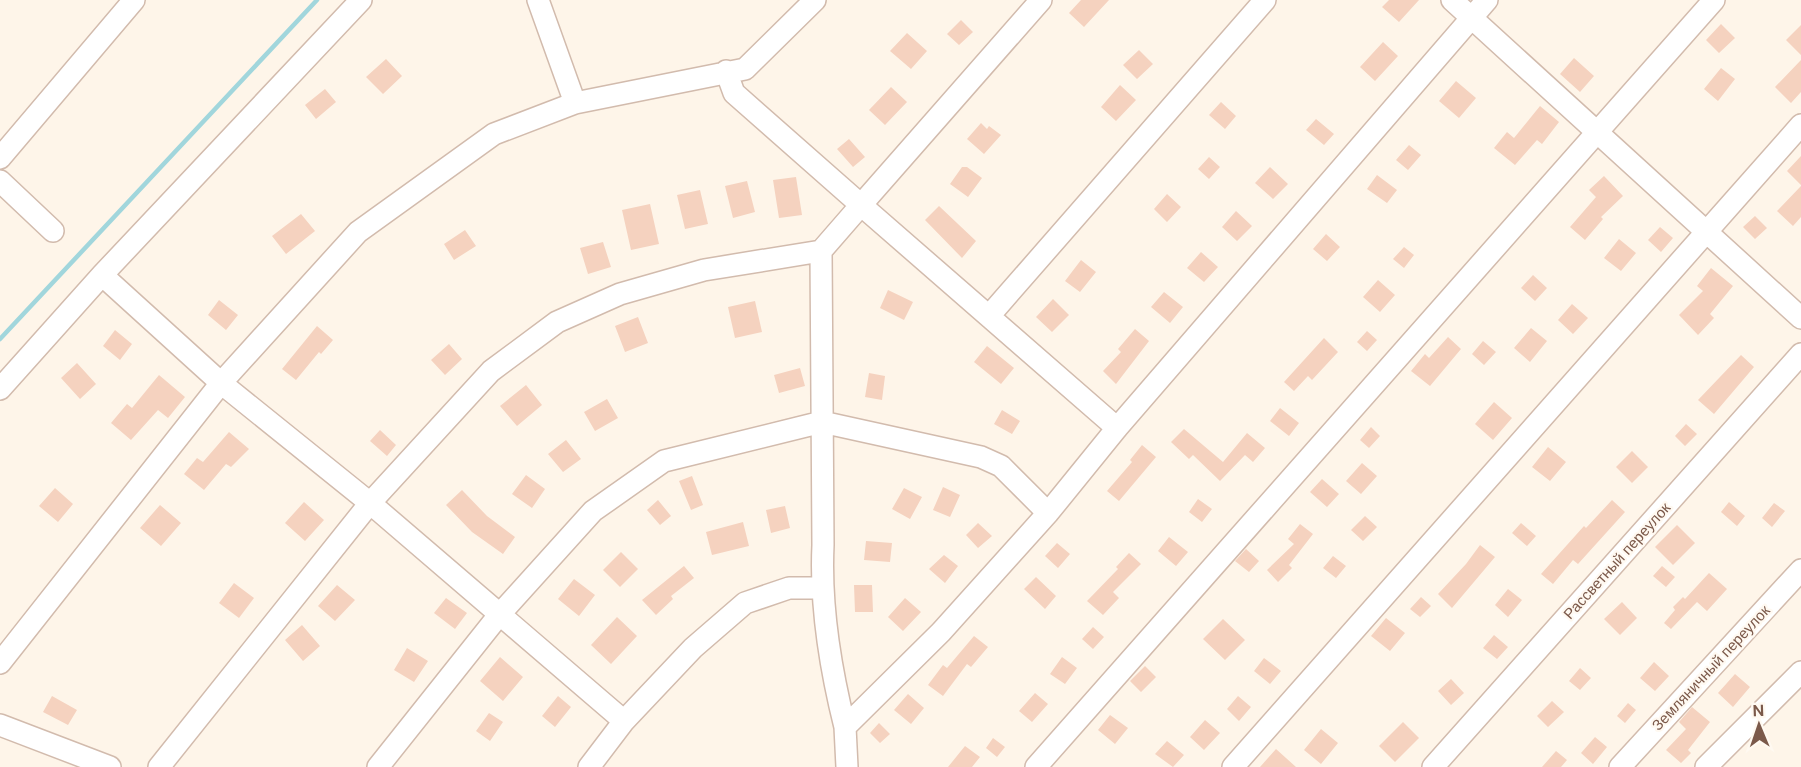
<svg xmlns="http://www.w3.org/2000/svg" width="1801" height="767" font-family="'DM Sans',sans-serif">
<rect width="100%" height="100%" fill="#fef5e9"/>
<g fill="none" stroke-linecap="round" stroke-linejoin="round">
<path stroke="#a1d6dc" stroke-width="4.5" d="M 0,339 L 317,0"/>
</g>
<path fill="#f5d2bf" d="M 1081,0 L 1109,0 L 1084,27 L 1069,13 Z
M 1389,0 L 1419,0 L 1399,22 L 1382,7 Z
M 961,20 L 973,32 L 959,45 L 947,34 Z
M 1721,24 L 1735,38 L 1719,53 L 1706,40 Z
M 1801,25 L 1801,55 L 1786,40 Z
M 907,33 L 927,51 L 911,69 L 890,51 Z
M 1383,42 L 1398,56 L 1375,81 L 1360,67 Z
M 1139,50 L 1153,64 L 1137,79 L 1123,65 Z
M 1574,58 L 1594,76 L 1580,92 L 1560,74 Z
M 386,59 L 402,76 L 383,94 L 366,77 Z
M 1801,60 L 1801,92 L 1791,103 L 1775,87 Z
M 1721,68 L 1735,79 L 1718,101 L 1704,89 Z
M 1456,81 L 1476,98 L 1459,118 L 1439,101 Z
M 1120,85 L 1136,100 L 1116,121 L 1101,107 Z
M 891,87 L 907,102 L 885,125 L 869,110 Z
M 325,89 L 336,102 L 316,119 L 305,105 Z
M 1221,102 L 1236,116 L 1225,129 L 1209,115 Z
M 1540,106 L 1559,122 L 1542,144 L 1537,140 L 1515,165 L 1494,148 L 1507,132 L 1514,138 Z
M 1316,119 L 1334,134 L 1324,145 L 1306,130 Z
M 981,123 L 987,129 L 989,126 L 1001,135 L 984,154 L 967,139 Z
M 849,139 L 865,157 L 853,167 L 837,149 Z
M 1409,145 L 1421,155 L 1408,170 L 1396,160 Z
M 1801,156 L 1801,185 L 1787,171 Z
M 1209,157 L 1220,167 L 1209,179 L 1198,169 Z
M 962,167 L 967,167 L 982,178 L 968,197 L 950,184 Z
M 1270,167 L 1288,184 L 1273,199 L 1255,183 Z
M 1377,175 L 1397,190 L 1387,203 L 1367,189 Z
M 1604,176 L 1623,196 L 1601,217 L 1603,219 L 1585,240 L 1570,227 L 1596,197 L 1589,190 Z
M 796,177 L 802,215 L 779,218 L 773,180 Z
M 747,181 L 755,212 L 733,218 L 725,186 Z
M 1801,186 L 1801,217 L 1793,226 L 1777,211 Z
M 700,190 L 708,224 L 685,229 L 677,195 Z
M 1167,194 L 1181,207 L 1167,222 L 1154,209 Z
M 650,204 L 659,244 L 631,250 L 622,210 Z
M 939,206 L 976,241 L 962,258 L 925,220 Z
M 1236,211 L 1252,226 L 1237,241 L 1222,227 Z
M 301,214 L 315,231 L 286,254 L 272,236 Z
M 1755,216 L 1767,228 L 1755,239 L 1743,227 Z
M 1660,227 L 1673,238 L 1661,252 L 1648,240 Z
M 465,230 L 476,246 L 454,260 L 444,244 Z
M 1326,234 L 1340,247 L 1327,261 L 1313,249 Z
M 1619,239 L 1636,253 L 1621,271 L 1604,258 Z
M 603,242 L 611,267 L 588,274 L 580,248 Z
M 1404,247 L 1414,255 L 1404,268 L 1393,259 Z
M 1201,252 L 1218,267 L 1204,282 L 1187,268 Z
M 1081,260 L 1096,272 L 1080,292 L 1065,281 Z
M 1711,268 L 1733,286 L 1710,314 L 1714,318 L 1698,335 L 1679,315 L 1703,291 L 1697,286 Z
M 1533,275 L 1547,288 L 1535,301 L 1521,288 Z
M 1378,280 L 1395,295 L 1380,312 L 1363,297 Z
M 888,290 L 913,302 L 904,320 L 880,308 Z
M 1164,292 L 1183,307 L 1170,323 L 1151,307 Z
M 1053,299 L 1069,315 L 1052,332 L 1036,317 Z
M 219,300 L 238,315 L 226,330 L 208,315 Z
M 755,301 L 762,332 L 735,338 L 728,307 Z
M 1572,304 L 1588,318 L 1573,334 L 1558,320 Z
M 638,317 L 648,343 L 625,352 L 615,326 Z
M 317,326 L 333,340 L 321,354 L 319,352 L 296,380 L 282,369 Z
M 1531,328 L 1547,341 L 1530,362 L 1514,348 Z
M 1135,329 L 1149,341 L 1116,384 L 1103,371 L 1121,352 L 1118,349 Z
M 115,330 L 132,344 L 120,360 L 103,346 Z
M 1367,331 L 1377,340 L 1367,351 L 1357,342 Z
M 1448,337 L 1461,349 L 1430,386 L 1411,371 L 1425,354 L 1429,358 Z
M 1324,338 L 1338,352 L 1312,380 L 1308,376 L 1294,391 L 1284,382 Z
M 1483,341 L 1496,352 L 1484,365 L 1472,354 Z
M 449,344 L 462,359 L 445,375 L 431,360 Z
M 987,346 L 1014,368 L 1001,384 L 974,362 Z
M 1741,355 L 1754,367 L 1714,414 L 1698,400 Z
M 77,363 L 96,384 L 80,399 L 61,378 Z
M 800,368 L 805,386 L 779,393 L 774,375 Z
M 869,373 L 885,376 L 882,400 L 865,397 Z
M 159,375 L 185,397 L 168,418 L 158,410 L 131,440 L 111,423 L 127,404 L 132,408 Z
M 526,385 L 542,405 L 517,426 L 500,406 Z
M 607,399 L 618,418 L 595,431 L 584,412 Z
M 1494,402 L 1512,418 L 1493,440 L 1475,424 Z
M 1280,408 L 1299,423 L 1289,436 L 1270,421 Z
M 1002,410 L 1020,421 L 1012,434 L 994,424 Z
M 1686,424 L 1697,434 L 1685,446 L 1675,436 Z
M 1371,427 L 1380,436 L 1369,448 L 1360,440 Z
M 1184,429 L 1223,462 L 1247,433 L 1265,448 L 1253,462 L 1245,455 L 1220,481 L 1193,455 L 1189,459 L 1171,442 Z
M 380,430 L 396,445 L 387,456 L 370,441 Z
M 229,432 L 249,449 L 231,467 L 226,464 L 204,490 L 184,474 L 197,458 L 203,462 Z
M 566,440 L 581,459 L 563,472 L 548,454 Z
M 1142,445 L 1156,457 L 1119,501 L 1107,491 L 1132,462 L 1130,460 Z
M 1548,447 L 1566,462 L 1550,481 L 1532,467 Z
M 1632,451 L 1648,467 L 1632,483 L 1616,467 Z
M 1362,463 L 1377,476 L 1361,494 L 1346,481 Z
M 526,475 L 545,489 L 532,508 L 512,494 Z
M 692,476 L 703,505 L 691,510 L 679,481 Z
M 1322,479 L 1339,494 L 1327,507 L 1310,492 Z
M 943,487 L 960,495 L 950,517 L 933,510 Z
M 55,488 L 73,504 L 58,522 L 39,506 Z
M 904,488 L 922,497 L 910,519 L 892,509 Z
M 462,490 L 487,516 L 515,537 L 503,554 L 472,532 L 446,505 Z
M 1198,499 L 1212,509 L 1202,522 L 1189,512 Z
M 658,500 L 671,516 L 660,525 L 647,510 Z
M 1612,500 L 1625,512 L 1578,564 L 1573,560 L 1553,584 L 1541,574 L 1584,526 L 1586,528 Z
M 304,502 L 324,520 L 305,541 L 285,523 Z
M 1729,502 L 1745,516 L 1737,526 L 1721,512 Z
M 1774,503 L 1785,511 L 1772,527 L 1762,518 Z
M 160,505 L 181,523 L 161,546 L 140,528 Z
M 785,506 L 790,528 L 771,533 L 766,510 Z
M 1365,516 L 1377,527 L 1363,541 L 1351,530 Z
M 743,522 L 749,546 L 712,555 L 706,532 Z
M 978,523 L 992,536 L 978,548 L 966,535 Z
M 1521,523 L 1536,536 L 1527,546 L 1512,533 Z
M 1300,524 L 1313,534 L 1289,565 L 1292,568 L 1278,582 L 1267,570 L 1294,544 L 1288,539 Z
M 1677,525 L 1695,543 L 1673,565 L 1655,547 Z
M 1169,537 L 1188,552 L 1176,566 L 1158,551 Z
M 866,541 L 892,543 L 890,562 L 864,560 Z
M 1057,543 L 1070,554 L 1058,568 L 1045,556 Z
M 1480,545 L 1495,557 L 1452,608 L 1438,594 L 1466,564 Z
M 1246,549 L 1259,561 L 1249,572 L 1235,561 Z
M 621,552 L 638,569 L 620,587 L 603,570 Z
M 1129,553 L 1141,564 L 1113,592 L 1119,598 L 1103,615 L 1087,601 L 1118,569 L 1116,567 Z
M 944,555 L 958,566 L 945,583 L 929,569 Z
M 1333,556 L 1346,566 L 1336,578 L 1323,568 Z
M 684,566 L 694,578 L 671,596 L 673,599 L 656,615 L 642,600 Z
M 1662,566 L 1675,577 L 1666,587 L 1653,576 Z
M 1709,573 L 1727,589 L 1707,611 L 1697,602 L 1671,629 L 1664,623 L 1675,610 L 1673,607 L 1683,597 L 1685,599 Z
M 1036,577 L 1056,596 L 1045,609 L 1024,589 Z
M 574,579 L 595,595 L 579,616 L 558,599 Z
M 234,583 L 254,598 L 239,618 L 219,603 Z
M 337,585 L 355,600 L 335,621 L 318,606 Z
M 854,585 L 872,585 L 873,612 L 855,612 Z
M 1508,589 L 1522,600 L 1508,617 L 1495,605 Z
M 1421,597 L 1431,606 L 1420,617 L 1410,609 Z
M 446,598 L 467,613 L 455,629 L 434,613 Z
M 905,598 L 921,612 L 903,631 L 888,617 Z
M 1622,602 L 1637,618 L 1620,635 L 1604,619 Z
M 617,617 L 637,636 L 611,664 L 591,645 Z
M 1386,618 L 1405,633 L 1390,651 L 1371,636 Z
M 1223,619 L 1245,640 L 1225,660 L 1203,639 Z
M 302,625 L 320,646 L 303,661 L 285,640 Z
M 1093,627 L 1104,637 L 1093,649 L 1082,639 Z
M 1494,635 L 1508,647 L 1497,659 L 1483,648 Z
M 974,636 L 988,647 L 971,667 L 967,664 L 943,696 L 928,685 L 943,665 L 947,668 Z
M 407,648 L 428,661 L 414,682 L 394,670 Z
M 500,657 L 523,677 L 503,701 L 480,681 Z
M 1062,657 L 1077,668 L 1065,684 L 1050,674 Z
M 1264,658 L 1281,671 L 1270,684 L 1254,671 Z
M 1654,662 L 1669,676 L 1655,691 L 1640,678 Z
M 1145,666 L 1156,677 L 1141,692 L 1130,681 Z
M 1580,668 L 1591,678 L 1580,690 L 1569,681 Z
M 1735,674 L 1750,687 L 1733,707 L 1718,693 Z
M 1451,679 L 1464,693 L 1451,705 L 1438,691 Z
M 1035,693 L 1048,704 L 1032,722 L 1019,711 Z
M 908,694 L 924,708 L 911,724 L 894,710 Z
M 52,696 L 77,710 L 68,725 L 43,712 Z
M 558,696 L 571,707 L 555,727 L 542,716 Z
M 1238,696 L 1251,707 L 1239,721 L 1227,709 Z
M 1552,701 L 1564,712 L 1548,727 L 1537,716 Z
M 1628,703 L 1636,710 L 1625,723 L 1617,716 Z
M 1692,707 L 1710,722 L 1688,750 L 1691,753 L 1681,763 L 1666,750 L 1686,729 L 1679,722 Z
M 489,713 L 503,722 L 490,741 L 476,731 Z
M 1110,715 L 1128,728 L 1115,744 L 1098,730 Z
M 1205,720 L 1220,733 L 1204,750 L 1190,737 Z
M 1403,722 L 1419,738 L 1395,762 L 1379,746 Z
M 879,723 L 890,734 L 880,743 L 870,733 Z
M 1321,729 L 1338,743 L 1321,764 L 1304,750 Z
M 1595,737 L 1607,747 L 1593,764 L 1581,753 Z
M 993,738 L 1005,747 L 997,757 L 986,748 Z
M 1167,741 L 1184,755 L 1173,767 L 1155,754 Z
M 965,746 L 980,757 L 972,767 L 948,767 Z
M 1276,749 L 1296,767 L 1260,767 Z
M 1556,751 L 1567,760 L 1561,767 L 1542,767 Z"/>
<g fill="none" stroke-linecap="round" stroke-linejoin="round">
<g stroke="#d2bbad" stroke-width="24">
<path id="minor" d="M 538,0 L 575,103
M 1041,0 L 861,205 L 1117,428
M 1452,0 L 1801,318
M 726,71 L 734,93 L 861,205 L 821,251 L 823,545 C 820,607 830,667 845,727
M 0,158 L 134,0
M 0,181 L 53,231
M 102,275 L 221,383 L 370,503 L 624,721
M 989,316 L 1265,0
M 0,389 L 102,275 L 361,0
M 0,663 L 221,383 L 358,232 L 494,134 L 575,103 L 745,69 L 815,0
M 0,725 L 110,767
M 159,767 L 370,503 L 491,371 L 557,322 L 620,294 L 704,270 L 821,251
M 378,767 L 499,615 L 593,511 L 664,461 L 822,422 L 981,457 L 1001,466 L 1048,513
M 589,767 L 624,721 L 693,648 L 745,603 L 789,588 L 821,588
M 847,767 L 845,727 L 941,632 L 1048,513 L 1117,428 L 1487,0
M 1036,767 L 1714,0
M 1233,767 L 1801,125
M 1433,767 L 1801,354
M 1620,767 L 1801,570
M 1706,767 L 1801,672"/>
</g>
<use href="#minor" stroke="#fff" stroke-width="21"/>
</g>
<g text-anchor="middle" stroke-width="4.5" stroke-linejoin="round" paint-order="stroke">
<g font-size="15" fill="#7b594a" stroke="#fff9f1">
<text transform="translate(1617 561) rotate(-48)" y="5">Рассветный переулок</text>
<text transform="translate(1711 668) rotate(-47)" y="5">Земляничный переулок</text>
</g>
</g>
<g transform="translate(1759 725) rotate(358)" stroke="#fff9f1" stroke-width="4.5" paint-order="stroke">
<path d="M0-4.5L10 22L0 15L-10 22Z" fill="#7b594a"/>
<text y="-9" font-size="16" font-weight="bold" text-anchor="middle" fill="#7b594a">N</text>
</g>
</svg>
